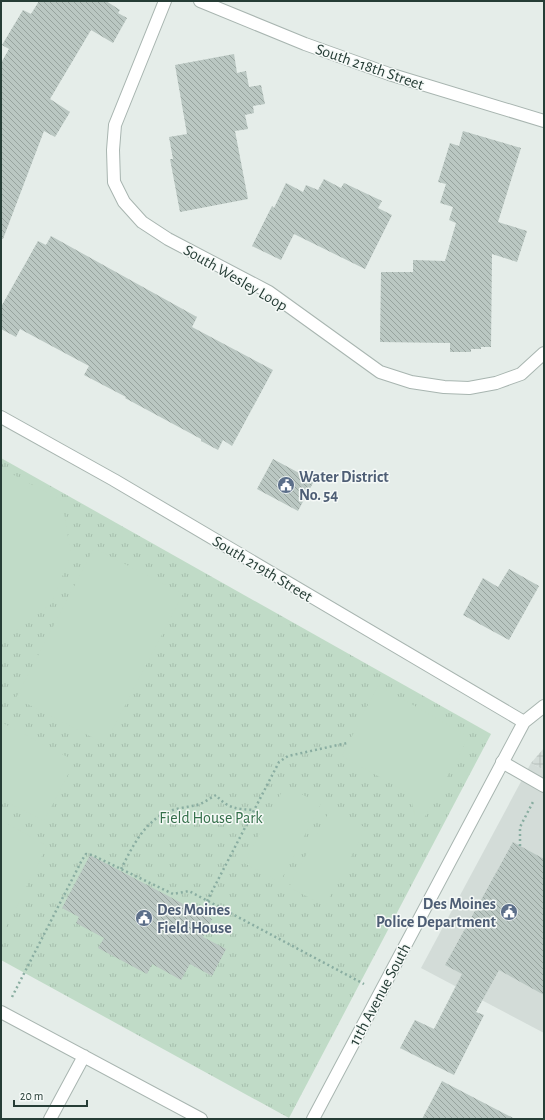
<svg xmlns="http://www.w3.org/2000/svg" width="545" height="1120" font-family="'Alegreya Sans',sans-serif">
<defs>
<pattern id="industrial-grid" width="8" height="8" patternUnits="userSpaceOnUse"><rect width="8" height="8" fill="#d3dcd8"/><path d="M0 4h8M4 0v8" fill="none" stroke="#b5beba"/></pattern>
<pattern id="grass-tufts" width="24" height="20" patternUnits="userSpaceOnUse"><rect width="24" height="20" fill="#c0dbc7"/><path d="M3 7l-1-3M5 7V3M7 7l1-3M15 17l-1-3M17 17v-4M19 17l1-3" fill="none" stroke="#a5bdac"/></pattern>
<pattern id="building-back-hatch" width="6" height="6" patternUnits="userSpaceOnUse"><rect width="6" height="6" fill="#bac7c2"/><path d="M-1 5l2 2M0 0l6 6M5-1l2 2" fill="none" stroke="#97a39e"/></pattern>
</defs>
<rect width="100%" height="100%" fill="#e5ede9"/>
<path fill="#d3dcd8" d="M 531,763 L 544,770 L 544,1033 L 421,968 Z"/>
<path fill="url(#industrial-grid)" d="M 544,748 L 544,770 L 531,763 Z"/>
<path fill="url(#grass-tufts)" d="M 1,458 L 491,734 L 289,1118 L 1,960 Z"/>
<path fill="#c0dbc7" d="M 1,468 L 62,501 L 71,555 L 51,604 L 1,642 Z
M 94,548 L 183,594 L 105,744 L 16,698 Z
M 378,685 L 469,737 L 418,829 L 410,794 L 342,756 Z
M 1,722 L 75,761 L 44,821 L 1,799 Z
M 285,786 L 321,804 L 280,882 L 244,863 Z
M 330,810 L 366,828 L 325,906 L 289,887 Z
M 1,820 L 47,846 L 1,937 Z"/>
<path fill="url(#building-back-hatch)" d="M 39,1 L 106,1 L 120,10 L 118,13 L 127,18 L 113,43 L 91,30 L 50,99 L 70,112 L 55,137 L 44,131 L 3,239 L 1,239 L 1,63 L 9,49 L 2,45 L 23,10 L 31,14 Z
M 234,54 L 237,73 L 246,71 L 249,87 L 261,85 L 265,104 L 253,106 L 254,113 L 245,115 L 248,129 L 235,131 L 248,199 L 180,212 L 170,159 L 173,159 L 169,137 L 187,134 L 175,65 Z
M 463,131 L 521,148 L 498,222 L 527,231 L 517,262 L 492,254 L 491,347 L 481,347 L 481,349 L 471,349 L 471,352 L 450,352 L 450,343 L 380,342 L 381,272 L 413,272 L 413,260 L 445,261 L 456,223 L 449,220 L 453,207 L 440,203 L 446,184 L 438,182 L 450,143 L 459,146 Z
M 324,179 L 341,188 L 344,183 L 382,201 L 378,208 L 392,215 L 365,269 L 294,234 L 281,260 L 252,246 L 272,206 L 274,208 L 286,183 L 303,192 L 306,185 L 318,190 Z
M 51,236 L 197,317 L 192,327 L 273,370 L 232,446 L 223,440 L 218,450 L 201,441 L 201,439 L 125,398 L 126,397 L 84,375 L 89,366 L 20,329 L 16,337 L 1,329 L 1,307 L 38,241 L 46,245 Z
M 273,459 L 314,481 L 298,511 L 257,489 Z
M 509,569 L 539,586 L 509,640 L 463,615 L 483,578 L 498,587 Z
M 513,842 L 544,859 L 544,995 L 499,970 L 476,1012 L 484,1015 L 454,1075 L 400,1048 L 415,1020 L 434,1029 L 462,974 L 445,965 Z
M 90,855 L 212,919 L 203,937 L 226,949 L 212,976 L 190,964 L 181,980 L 152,964 L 147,974 L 98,948 L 104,938 L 76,923 L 79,917 L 62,908 Z
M 442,1081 L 515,1119 L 422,1119 Z"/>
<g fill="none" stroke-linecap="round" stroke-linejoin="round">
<g stroke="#a8b5b0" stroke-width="14">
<path id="lane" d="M 502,762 L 544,786"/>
</g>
<g stroke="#a8b5b0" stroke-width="14">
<path id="street" d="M 165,1 L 115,125 L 113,150 L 114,182 L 124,202 L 142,222 L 168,239 L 269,292 L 380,372 L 411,382 L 444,387 L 469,388 L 496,383 L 521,374 L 544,353
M 200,1 L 305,44 L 389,74 L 544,121
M 1,417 L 114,480 L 524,722
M 1,1012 L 201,1119
M 50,1119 L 84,1056
M 313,1119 L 524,722 L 544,706"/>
</g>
<path stroke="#89ada1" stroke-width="2.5" stroke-dasharray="2 3" stroke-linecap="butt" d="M 520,846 L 520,827 L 534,800
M 121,869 C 133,846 144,821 170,811 C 178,808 188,807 197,805 C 204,803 210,798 216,795 C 228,809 237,809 254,810
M 207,901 L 279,762 L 288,756 L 347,743
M 12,997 L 82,860 L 86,854 L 92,855 L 173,894 L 189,891 L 364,984"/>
<use href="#lane" stroke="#fff" stroke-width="12"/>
<use href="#street" stroke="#fff" stroke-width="12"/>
</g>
<defs>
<g id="civic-disc" transform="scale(0.9)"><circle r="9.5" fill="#5c6f8a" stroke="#f5f9f7"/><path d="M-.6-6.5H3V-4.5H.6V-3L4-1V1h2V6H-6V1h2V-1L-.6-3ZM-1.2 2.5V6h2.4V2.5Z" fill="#fff"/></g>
</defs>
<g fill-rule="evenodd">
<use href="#civic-disc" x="286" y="485"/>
<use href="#civic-disc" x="509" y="912"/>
<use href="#civic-disc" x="144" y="918"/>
</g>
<g text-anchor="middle" stroke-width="3" stroke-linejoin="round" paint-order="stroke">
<g font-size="16" fill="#263d36" stroke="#f5f9f7">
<text transform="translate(370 66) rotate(19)" y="6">South 218th Street</text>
<text transform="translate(236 277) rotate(30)" y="6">South Wesley Loop</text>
<text transform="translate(263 568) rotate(31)" y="6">South 219th Street</text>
<text transform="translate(379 994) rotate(-62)" y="6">11th Avenue South</text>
</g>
<g font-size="16" font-weight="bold" fill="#4e5e75" stroke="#f5f9f7" text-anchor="start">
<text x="299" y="482">Water District<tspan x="299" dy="18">No. 54</tspan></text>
<text x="496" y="909" text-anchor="end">Des Moines<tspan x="496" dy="18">Police Department</tspan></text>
<text x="157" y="915">Des Moines<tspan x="157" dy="18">Field House</tspan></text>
</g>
<g font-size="16" fill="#346f4a" stroke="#f5f9f7">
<text x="211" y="823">Field House Park</text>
</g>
</g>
<rect width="545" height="1120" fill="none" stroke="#263d36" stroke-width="4"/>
<path d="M14 1100v6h73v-6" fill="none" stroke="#263d36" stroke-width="2"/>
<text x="20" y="1100" font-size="12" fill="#263d36" stroke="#f5f9f7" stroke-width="3" paint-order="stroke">20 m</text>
</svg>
